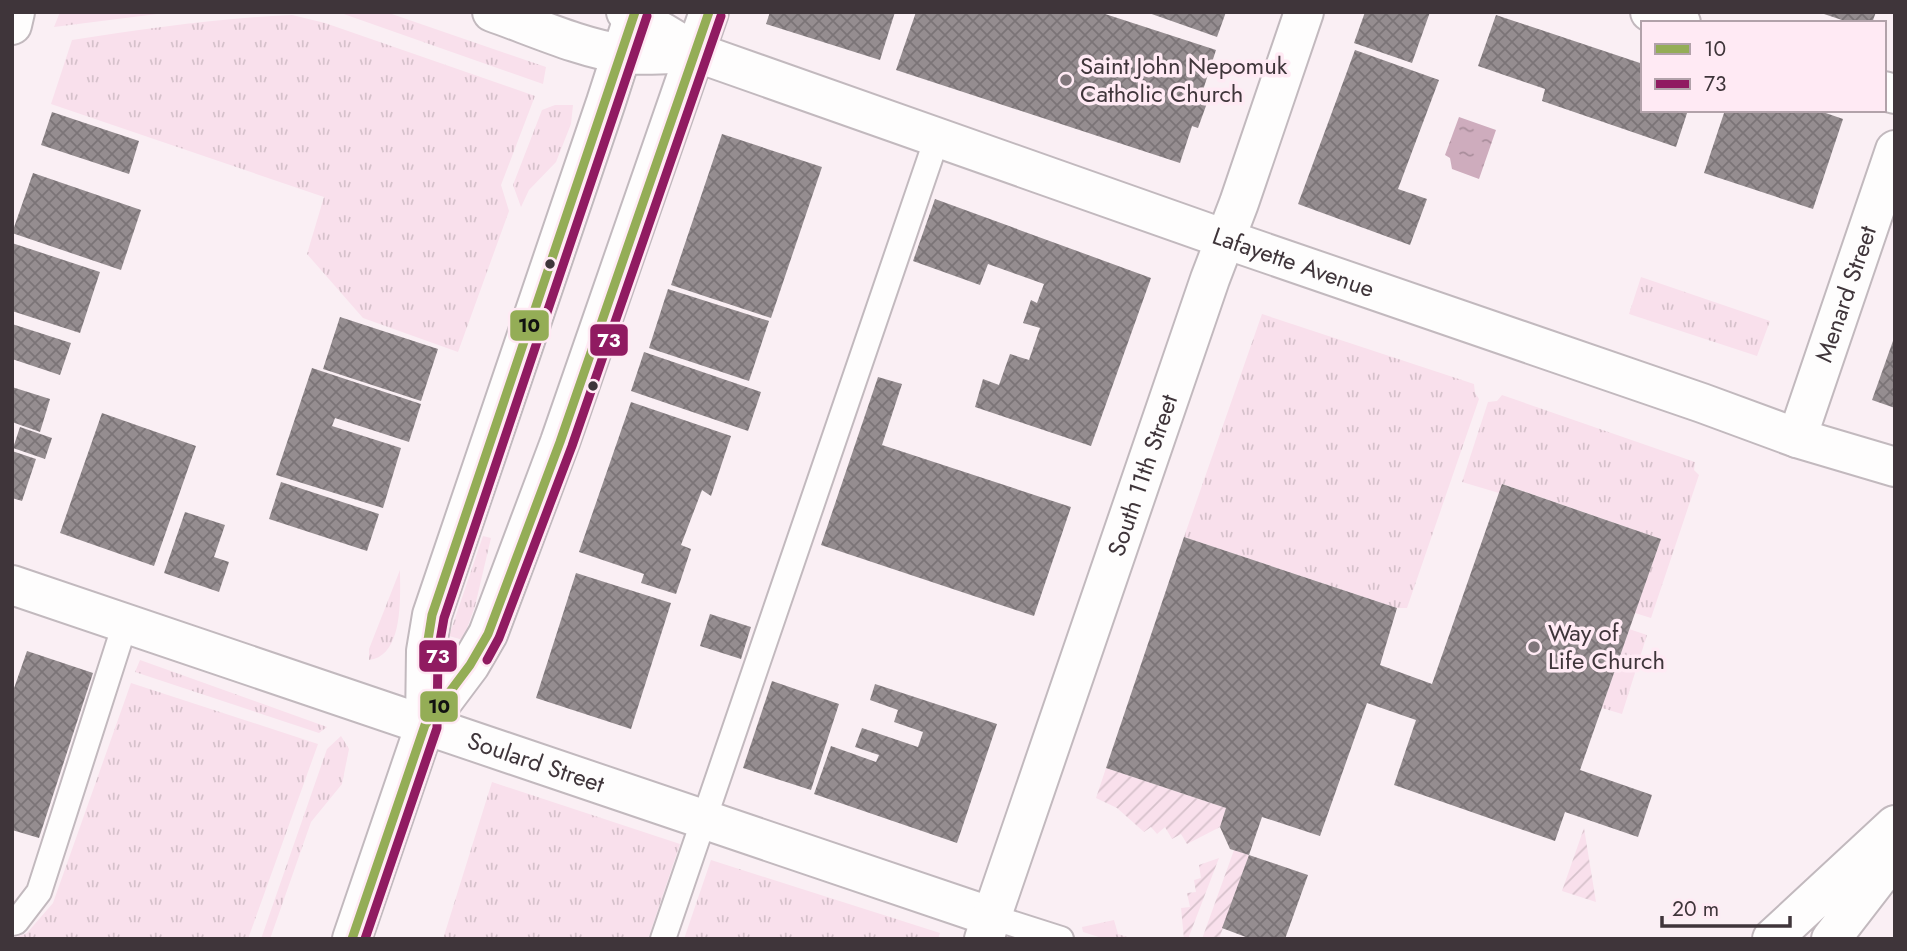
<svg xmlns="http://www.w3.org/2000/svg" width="1907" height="951" font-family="Jost,sans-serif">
<defs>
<pattern id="grass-tufts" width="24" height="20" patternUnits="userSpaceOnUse" patternTransform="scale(1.75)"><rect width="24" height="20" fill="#f9e0ec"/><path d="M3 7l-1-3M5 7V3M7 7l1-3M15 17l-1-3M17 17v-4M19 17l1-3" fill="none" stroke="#d6c1cb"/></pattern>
<pattern id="garden-furrows" width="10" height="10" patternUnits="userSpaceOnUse" patternTransform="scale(1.75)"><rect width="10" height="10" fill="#f9e0ec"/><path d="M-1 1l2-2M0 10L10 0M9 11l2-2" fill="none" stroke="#d6c1cb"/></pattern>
<pattern id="water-ripples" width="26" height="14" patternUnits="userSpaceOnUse" patternTransform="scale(1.75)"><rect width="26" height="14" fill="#ceacbd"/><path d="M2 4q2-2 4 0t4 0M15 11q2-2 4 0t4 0" fill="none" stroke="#a98d9b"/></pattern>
<pattern id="building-cross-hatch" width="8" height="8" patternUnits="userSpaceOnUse" patternTransform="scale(1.75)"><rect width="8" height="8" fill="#958d90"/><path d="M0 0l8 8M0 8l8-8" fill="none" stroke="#7b7477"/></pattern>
</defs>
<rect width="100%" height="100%" fill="#faeff4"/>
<path fill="url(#grass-tufts)" d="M 60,12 L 173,12 L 54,27 Z
M 338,12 L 386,12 L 546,67 L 543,84 Z
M 292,15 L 325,23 L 535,96 L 501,185 L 509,211 L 458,352 L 363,318 L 307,254 L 324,197 L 51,104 L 72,40 C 145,29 218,18 292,15 Z
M 555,105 L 573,105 L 571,124 L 556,162 L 529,190 L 521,207 L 513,185 L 542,110 Z
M 1641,277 L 1770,321 L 1757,356 L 1629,314 Z
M 1262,314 L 1474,384 L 1475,393 L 1479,399 L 1407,608 L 1397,608 L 1184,537 Z
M 1502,395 L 1695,462 L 1694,470 L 1699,475 L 1651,618 L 1635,613 L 1661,539 L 1503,484 L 1499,493 L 1462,482 L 1488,402 L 1497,401 Z
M 483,536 L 491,538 L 475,606 L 463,640 L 449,636 Z
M 400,570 C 400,596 404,656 369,660 L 369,649 Z
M 1629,629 L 1647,635 L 1622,714 L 1602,708 Z
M 140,660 L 327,727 L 319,733 L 135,672 Z
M 131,683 L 318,744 L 248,939 L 12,939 L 27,933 L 53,903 Z
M 341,736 L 349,749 L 342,784 L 311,822 L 270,939 L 261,939 L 327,749 Z
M 492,782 L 680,844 L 648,939 L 443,939 Z
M 711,860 L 940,933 L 938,939 L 684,939 Z
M 1114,920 L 1118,934 L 1133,939 L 1105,939 L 1083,932 L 1082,927 Z"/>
<path fill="url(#garden-furrows)" d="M 1106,768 L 1226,808 L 1220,827 L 1187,844 L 1181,834 L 1172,839 L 1165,827 L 1157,834 L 1151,827 L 1144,832 L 1117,808 L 1096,798 Z
M 1584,828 L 1596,902 L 1562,891 Z
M 1234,850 L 1249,855 L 1219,939 L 1202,939 Z
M 1219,858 L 1188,939 L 1184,939 L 1181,908 L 1190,907 L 1187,893 L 1196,892 L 1194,880 L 1201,878 L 1199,865 Z"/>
<path fill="url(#water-ripples)" d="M 1459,117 L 1496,130 L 1479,179 L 1452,169 L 1450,158 L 1445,155 Z"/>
<path fill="url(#building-cross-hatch)" d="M 770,12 L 895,12 L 880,60 L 766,24 Z
M 916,12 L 1099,12 L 1216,50 L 1203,90 L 1211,92 L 1198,128 L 1192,126 L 1180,163 L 896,70 Z
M 1146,12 L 1226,12 L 1217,37 Z
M 1365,12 L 1430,12 L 1412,63 L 1354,43 Z
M 1876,12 L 1872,23 L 1851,23 L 1821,13 Z
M 1496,15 L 1643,64 L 1643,110 L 1688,110 L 1676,147 L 1542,101 L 1545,89 L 1478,66 Z
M 1355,50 L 1439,80 L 1398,189 L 1427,199 L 1410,245 L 1298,204 Z
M 1725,110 L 1817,110 L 1843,119 L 1813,209 L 1704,173 Z
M 52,112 L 139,141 L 129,174 L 41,145 Z
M 722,134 L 822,167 L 771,318 L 671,285 Z
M 33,173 L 141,210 L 121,270 L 12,233 Z
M 935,199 L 1151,278 L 1091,446 L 975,407 L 983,379 L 999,385 L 1010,354 L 1029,360 L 1040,328 L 1023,323 L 1031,300 L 1037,303 L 1044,284 L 988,264 L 980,285 L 913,261 Z
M 12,243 L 100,272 L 80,333 L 12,311 Z
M 668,289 L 769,321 L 749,381 L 649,348 Z
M 340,317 L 438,349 L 421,401 L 323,369 Z
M 12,324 L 71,343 L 60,375 L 12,359 Z
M 1894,338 L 1895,338 L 1895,408 L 1872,400 Z
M 644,352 L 761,392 L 748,431 L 631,391 Z
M 312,368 L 421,404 L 409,442 L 335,418 L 332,426 L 401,448 L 383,508 L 276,475 Z
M 878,377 L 902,384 L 882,445 L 1071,507 L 1034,616 L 821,545 Z
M 12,387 L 50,399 L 40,432 L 12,422 Z
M 631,402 L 731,436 L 711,496 L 702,490 L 681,545 L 691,549 L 676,594 L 641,583 L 644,574 L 579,552 Z
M 102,413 L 196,446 L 154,566 L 60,533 Z
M 20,427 L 52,438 L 45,459 L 13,448 Z
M 12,451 L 36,459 L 22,501 L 12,498 Z
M 281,482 L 379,514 L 367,551 L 269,519 Z
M 1502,484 L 1661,539 L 1580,770 L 1652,795 L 1638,837 L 1565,812 L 1555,841 L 1394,785 L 1416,720 L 1367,703 L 1320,836 L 1262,817 L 1249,855 L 1230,849 L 1220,827 L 1226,808 L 1106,768 L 1184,537 L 1397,608 L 1380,665 L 1432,684 Z
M 185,512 L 225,525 L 214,557 L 229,562 L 219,592 L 164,573 Z
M 576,573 L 671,603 L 631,729 L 536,698 Z
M 710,614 L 751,627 L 741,659 L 700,646 Z
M 27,651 L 93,673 L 39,838 L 12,830 L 12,694 Z
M 772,681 L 839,704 L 811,790 L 743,768 Z
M 875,684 L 997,724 L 957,843 L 814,794 L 831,746 L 876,762 L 879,755 L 855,747 L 862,728 L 918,747 L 923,732 L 894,722 L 898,710 L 870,700 Z
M 1249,855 L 1308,875 L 1285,939 L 1251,939 L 1222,928 Z"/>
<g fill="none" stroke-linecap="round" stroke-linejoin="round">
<g stroke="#c2b9be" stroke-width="28">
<path id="lane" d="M 992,917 L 1061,939
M 12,923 L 16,922 L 39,892 L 125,624
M 663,939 L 937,138"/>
</g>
<g stroke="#c2b9be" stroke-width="42">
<g id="street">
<path d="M 492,12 C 532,26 583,49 624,54 C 647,56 671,54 695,52"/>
<path id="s1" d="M 626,12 L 662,32 L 695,52 L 1225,239 L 1702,403 L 1797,438 L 1895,467"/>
<path d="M 1650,12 L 1681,23"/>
<path d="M 12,25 L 15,12"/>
<path d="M 1884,91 L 1895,94"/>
<path id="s2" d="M 1797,438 L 1895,150"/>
<path id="s3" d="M 12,585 L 992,917"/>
<path id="s4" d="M 984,939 L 1210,279 L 1239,203 L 1304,12"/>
</g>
</g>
<g stroke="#c2b9be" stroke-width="42">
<path id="primary" d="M 425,725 L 470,665 L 488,634 L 560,442 L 709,12
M 352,939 L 425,725 L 426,651 L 432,615 L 606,102 L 635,12"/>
</g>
<g stroke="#c2b9be" stroke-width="42">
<path id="highway" d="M 1772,939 L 1895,825
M 1831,939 L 1895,856"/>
</g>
<use href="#lane" stroke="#fefdfd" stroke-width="24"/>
<use href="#street" stroke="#fefdfd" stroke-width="38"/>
<use href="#primary" stroke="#fefdfd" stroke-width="38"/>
<use href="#highway" stroke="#fefdfd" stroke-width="38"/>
<g stroke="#ffeaf4" stroke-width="14">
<path id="bus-1" d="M 428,640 L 432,615 L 635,12
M 352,939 L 425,725 L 470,665 L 488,634 L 560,442 L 709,12"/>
</g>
<g stroke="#ffeaf4" stroke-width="14">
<path id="bus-2" d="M 487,660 L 499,638 L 572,446 L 721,16
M 365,939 L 437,728 L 438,652 L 444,618 L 647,16"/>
</g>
<use href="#bus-1" stroke="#94ad56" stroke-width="9"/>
<use href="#bus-2" stroke="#901b61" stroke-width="9"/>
</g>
<g fill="#80767b" stroke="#ffeaf4" stroke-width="2.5">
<circle cx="1066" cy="80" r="7"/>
<circle cx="1534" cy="647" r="7"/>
</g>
<g fill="#3f353a" stroke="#ffeaf4" stroke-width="2.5">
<circle cx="550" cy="264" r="6"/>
<circle cx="593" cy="386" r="6"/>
</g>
<g text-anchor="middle" stroke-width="7" stroke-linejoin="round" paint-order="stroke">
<g font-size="24" fill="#3f353a" stroke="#ffeaf4" text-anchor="start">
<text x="1080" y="74">Saint John Nepomuk<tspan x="1080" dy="28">Catholic Church</tspan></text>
<text x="1548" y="641">Way of<tspan x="1548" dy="28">Life Church</tspan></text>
</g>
<g font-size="24" fill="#3f353a" stroke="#ffeaf4">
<text dy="8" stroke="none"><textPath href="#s1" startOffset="714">Lafayette Avenue</textPath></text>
<text dy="8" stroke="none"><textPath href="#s2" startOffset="152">Menard Street</textPath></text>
<text dy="8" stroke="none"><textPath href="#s4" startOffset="490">South 11th Street</textPath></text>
<text dy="8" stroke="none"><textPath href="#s3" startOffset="553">Soulard Street</textPath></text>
</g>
</g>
<g stroke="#ffeaf4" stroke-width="2.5">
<rect x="509" y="309" width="41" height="33" rx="7" fill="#94ad56"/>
<rect x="589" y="323" width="40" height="34" rx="7" fill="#901b61"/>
<rect x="418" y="639" width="40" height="34" rx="7" fill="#901b61"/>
<rect x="419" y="690" width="40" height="33" rx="7" fill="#94ad56"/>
</g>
<g font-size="19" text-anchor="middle" font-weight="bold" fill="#fff">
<text x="609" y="347">73</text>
<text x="438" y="663">73</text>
</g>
<g font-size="19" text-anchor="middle" font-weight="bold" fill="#111">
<text x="529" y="332">10</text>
<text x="439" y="713">10</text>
</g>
<rect width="1907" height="951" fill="none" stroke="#3f353a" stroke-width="28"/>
<rect x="1641" y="21" width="245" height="91" fill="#ffeaf4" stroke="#b2a2aa" stroke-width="2"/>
<rect x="1655" y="44" width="35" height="10" fill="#94ad56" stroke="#b2a2aa" stroke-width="2"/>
<text x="1704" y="56" font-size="21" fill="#3f353a">10</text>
<rect x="1655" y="79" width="35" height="10" fill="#901b61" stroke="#b2a2aa" stroke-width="2"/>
<text x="1704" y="91" font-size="21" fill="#3f353a">73</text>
<path d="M1662 916v10h128v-10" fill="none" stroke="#3f353a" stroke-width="3.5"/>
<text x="1672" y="916" font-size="21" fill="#3f353a" stroke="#ffeaf4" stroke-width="5" paint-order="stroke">20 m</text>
</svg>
